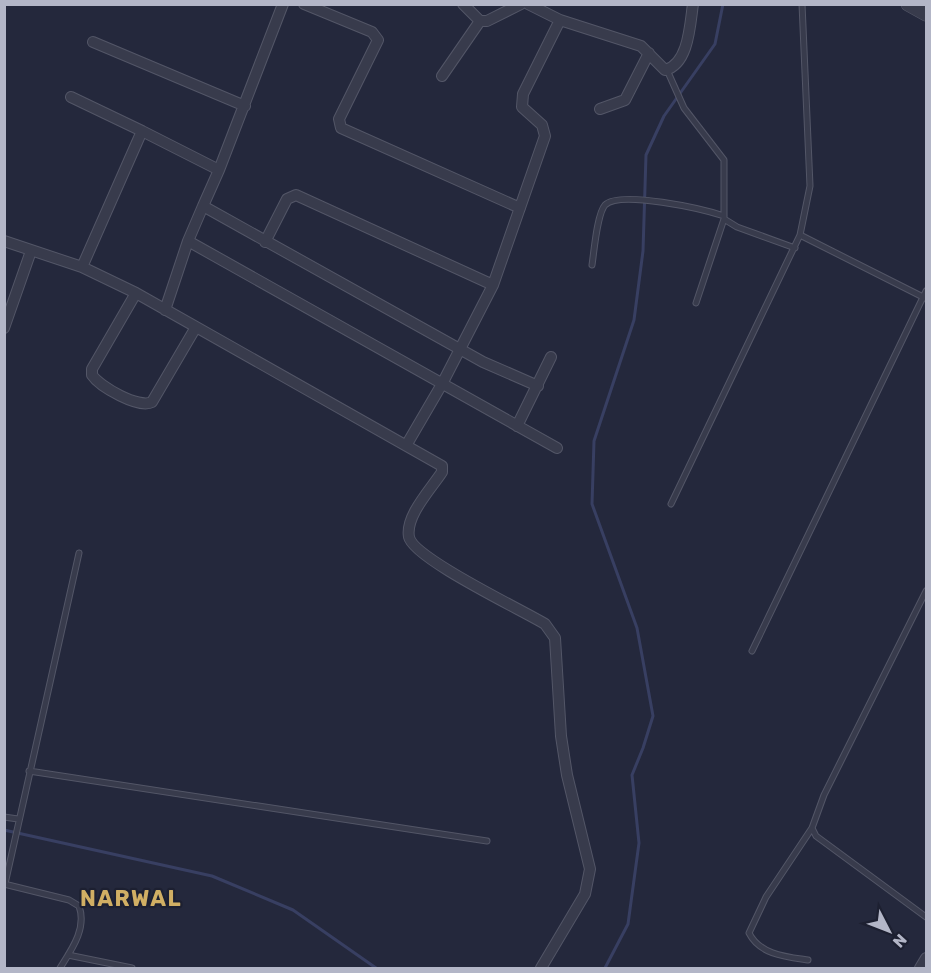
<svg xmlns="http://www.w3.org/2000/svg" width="931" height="973" font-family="Rubik,sans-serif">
<rect width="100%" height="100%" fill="#24283c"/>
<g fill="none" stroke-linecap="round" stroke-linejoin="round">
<path stroke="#383f62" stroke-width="3" d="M 4,830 L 212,876 L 293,910 L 376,968
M 605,968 L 628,924 L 639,843 L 632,775 L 643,748 L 653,716 L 637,628 L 592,504 L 594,441 L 634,320 L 643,251 L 646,155 L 664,116 L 715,44 L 723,4"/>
<g stroke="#535667" stroke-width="7">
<path id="service" d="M 667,70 L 684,108 L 724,160 L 724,219 L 737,227 L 795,248
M 800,235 L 925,298
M 592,265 C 594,252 597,214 605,205 C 620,190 703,209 724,216
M 696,303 L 724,219
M 671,504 L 800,235 L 810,186 L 802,4
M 926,591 L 824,795 L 812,828 L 816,836 L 926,917
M 752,651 L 926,291
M 29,771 L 487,841
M 4,817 L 18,819
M 4,884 L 69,900 L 79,906 C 87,928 72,949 60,968
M 5,884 L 79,553
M 68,955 L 132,968
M 808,960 C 787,957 760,955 749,933 L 766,897 L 812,828"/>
</g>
<g stroke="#535667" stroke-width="12">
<path id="minor" d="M 304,4 L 372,32 L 378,40 L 339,119 L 341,128 L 520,208
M 463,4 L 480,21 L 487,21 L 521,4
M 528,4 L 560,20 L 641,46 L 665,70 C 689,64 690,24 693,4
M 93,42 L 245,106
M 442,76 L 480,21
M 71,97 L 142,131
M 600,109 L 625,100 L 649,53
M 219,170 L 283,4
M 203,206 L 188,241 L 557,448
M 4,241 L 82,267 L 136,293 L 442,466 L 442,472 C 431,489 405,516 409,537 C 413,558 522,610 545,624 L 555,638 L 561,736 L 567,775 L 590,869 L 585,894 L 541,968
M 265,242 L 287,199 L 296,195 L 493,285
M 82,267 L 142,131 L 219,170 L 203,206 L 483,362 L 538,386
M 136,293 L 92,369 L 92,375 C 100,387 139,409 152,402 L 196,327
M 165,310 L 188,241
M 4,328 L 31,251
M 517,426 L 551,357
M 407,444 L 442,384 L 493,285 L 545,136 L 542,125 L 522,107 L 523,94 L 560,20
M 920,968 L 926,958"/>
</g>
<g stroke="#535667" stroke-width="15">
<path id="tertiary" d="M 908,4 L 926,14"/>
</g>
<use href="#service" stroke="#383b4c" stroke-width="5"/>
<use href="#minor" stroke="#383b4c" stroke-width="10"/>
<use href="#tertiary" stroke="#383b4c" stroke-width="14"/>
</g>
<g text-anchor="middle" stroke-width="4.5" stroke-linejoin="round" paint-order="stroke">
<g font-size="22" font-weight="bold" letter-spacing="1.5" fill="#d1af64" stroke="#1d2031">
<text x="131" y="906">NARWAL</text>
</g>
</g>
<rect width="931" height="973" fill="none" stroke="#b3b6c7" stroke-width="12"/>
<g transform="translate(889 931) rotate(132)" stroke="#1d2031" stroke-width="4.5" paint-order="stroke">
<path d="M0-4.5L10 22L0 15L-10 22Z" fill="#b3b6c7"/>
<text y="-9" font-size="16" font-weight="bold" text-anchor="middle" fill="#b3b6c7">N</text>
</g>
</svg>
